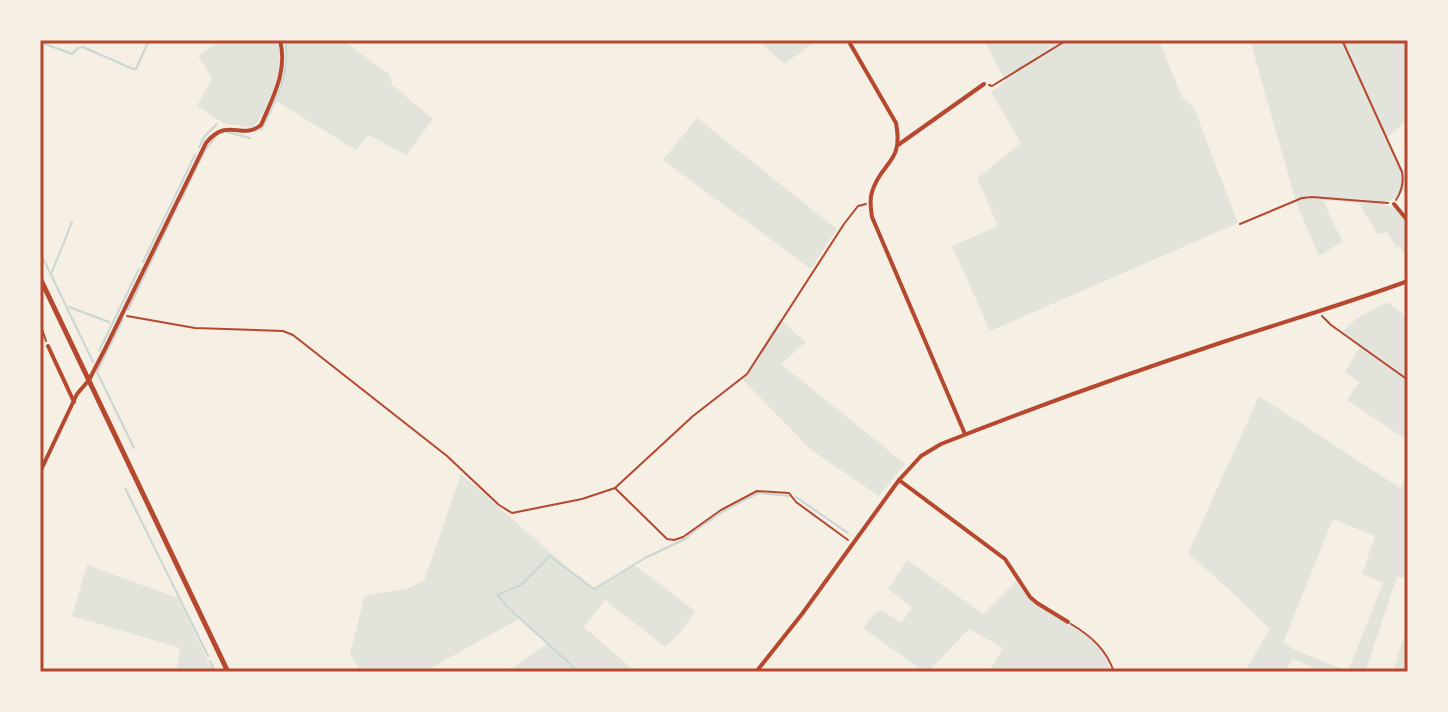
<svg xmlns="http://www.w3.org/2000/svg" width="1448" height="712" font-family="Montserrat,sans-serif">
<rect width="100%" height="100%" fill="#f6efe4"/>
<path fill="#e2e4dc" fill-rule="evenodd" d="M 220,40 L 278,40 C 279,47 280,53 280,60 C 279,78 265,117 252,128 L 223,123 L 197,106 L 212,78 L 198,56 Z
M 285,40 L 343,40 L 390,75 L 392,85 L 433,119 L 406,155 L 369,135 L 356,150 L 276,101 C 284,80 290,62 285,40 Z
M 758,40 L 818,40 L 784,64 Z
M 984,40 L 1159,40 L 1182,97 L 1194,108 L 1238,223 L 990,331 L 952,246 L 998,226 L 977,178 L 1021,143 L 991,92 L 1006,81 Z
M 1250,40 L 1408,40 L 1408,119 L 1387,138 L 1402,169 L 1408,166 L 1408,181 L 1406,179 L 1405,189 L 1396,197 L 1384,204 C 1412,213 1408,237 1408,260 L 1400,247 L 1396,247 L 1387,232 L 1377,234 L 1359,203 L 1323,200 L 1334,225 L 1343,241 L 1319,256 L 1296,202 Z
M 697,118 L 837,229 L 811,269 L 663,160 Z
M 1387,302 L 1408,318 L 1408,441 L 1347,400 L 1359,382 L 1345,372 L 1360,347 L 1341,333 L 1356,319 Z
M 779,319 L 806,342 L 781,364 L 905,464 L 879,496 L 811,450 L 743,380 Z
M 1259,396 L 1400,488 L 1408,476 L 1408,578 L 1397,577 L 1365,672 L 1324,672 L 1293,659 L 1285,672 L 1244,672 L 1270,629 L 1235,595 L 1188,553 ZM 1333,519 L 1375,536 L 1362,574 L 1383,583 L 1348,671 L 1297,651 L 1283,643 Z
M 461,474 L 593,590 L 633,564 L 695,611 L 680,633 L 665,647 L 605,600 L 584,627 L 636,672 L 507,672 L 547,644 L 520,618 L 424,672 L 362,672 L 350,655 L 365,595 L 407,589 L 424,581 Z
M 907,560 L 983,614 L 1017,580 L 1034,604 L 1086,635 L 1097,644 L 1104,654 L 1111,672 L 989,672 L 1003,648 L 969,629 L 928,672 L 924,672 L 863,628 L 874,614 L 882,610 L 901,623 L 912,608 L 888,589 Z
M 87,565 L 178,598 L 213,672 L 176,672 L 180,648 L 72,616 Z
M 1408,622 L 1408,672 L 1393,672 Z"/>
<g fill="none" stroke-linecap="round" stroke-linejoin="round">
<path stroke="#c9d6d2" stroke-width="2" d="M 40,42 L 72,54 L 78,48 L 83,47 L 133,69 L 136,69 L 149,40
M 261,130 C 276,102 291,72 285,40
M 227,132 L 250,138
M 199,147 L 205,136 L 217,124
M 181,200 L 204,152 L 217,135
M 40,252 L 93,362
M 143,262 L 195,155
M 52,272 L 72,222
M 69,307 L 109,322
M 128,310 L 177,207
M 123,319 L 97,372 L 134,448
M 99,351 L 139,269
M 125,488 L 208,656
M 796,497 L 848,533
M 210,661 L 215,672
M 579,672 L 515,614 L 497,595 L 521,585 L 550,556 L 594,589 L 645,558 L 685,539 L 696,530 L 722,512 L 758,493 L 790,496"/>
<path stroke="#b5482f" stroke-width="2" d="M 1342,40 L 1402,172 C 1404,183 1402,191 1396,200
M 989,85 L 992,86 L 1067,40
M 1240,224 L 1302,198 L 1312,197 L 1388,203
M 127,316 L 195,328 L 283,331 L 293,335 L 447,456 L 499,505 L 512,513 L 582,499 L 615,488 L 693,416 L 747,374 L 844,224 L 858,206 L 866,204
M 1322,316 L 1331,325 L 1408,380
M 40,323 L 46,341
M 615,488 L 667,539 L 674,540 L 683,537 L 721,510 L 757,491 L 789,493 L 796,502 L 848,540
M 1071,624 C 1091,636 1106,649 1114,672"/>
<path stroke="#b5482f" stroke-width="4" d="M 848,40 L 896,123 C 904,164 881,161 872,192 C 869,200 871,209 872,217 L 965,434
M 898,145 L 984,84
M 1394,204 L 1408,221
M 48,346 L 74,402
M 40,472 L 77,394 L 89,380 L 105,349 L 206,143 C 228,116 242,141 261,125 C 273,97 288,71 280,40
M 899,480 L 1005,559 L 1030,597 L 1037,603 L 1068,622"/>
<path stroke="#b5482f" stroke-width="4" d="M 756,672 L 802,614 L 899,480 L 921,456 L 941,444 C 1032,408 1124,375 1217,344 C 1280,323 1345,304 1408,281"/>
<path stroke="#b5482f" stroke-width="5" d="M 40,278 L 228,672"/>
</g>
<rect width="1448" height="712" fill="none" stroke="#f6efe4" stroke-width="84"/>
<rect x="42" y="42" width="1364" height="628" fill="none" stroke="#b5482f" stroke-width="3"/>
</svg>
